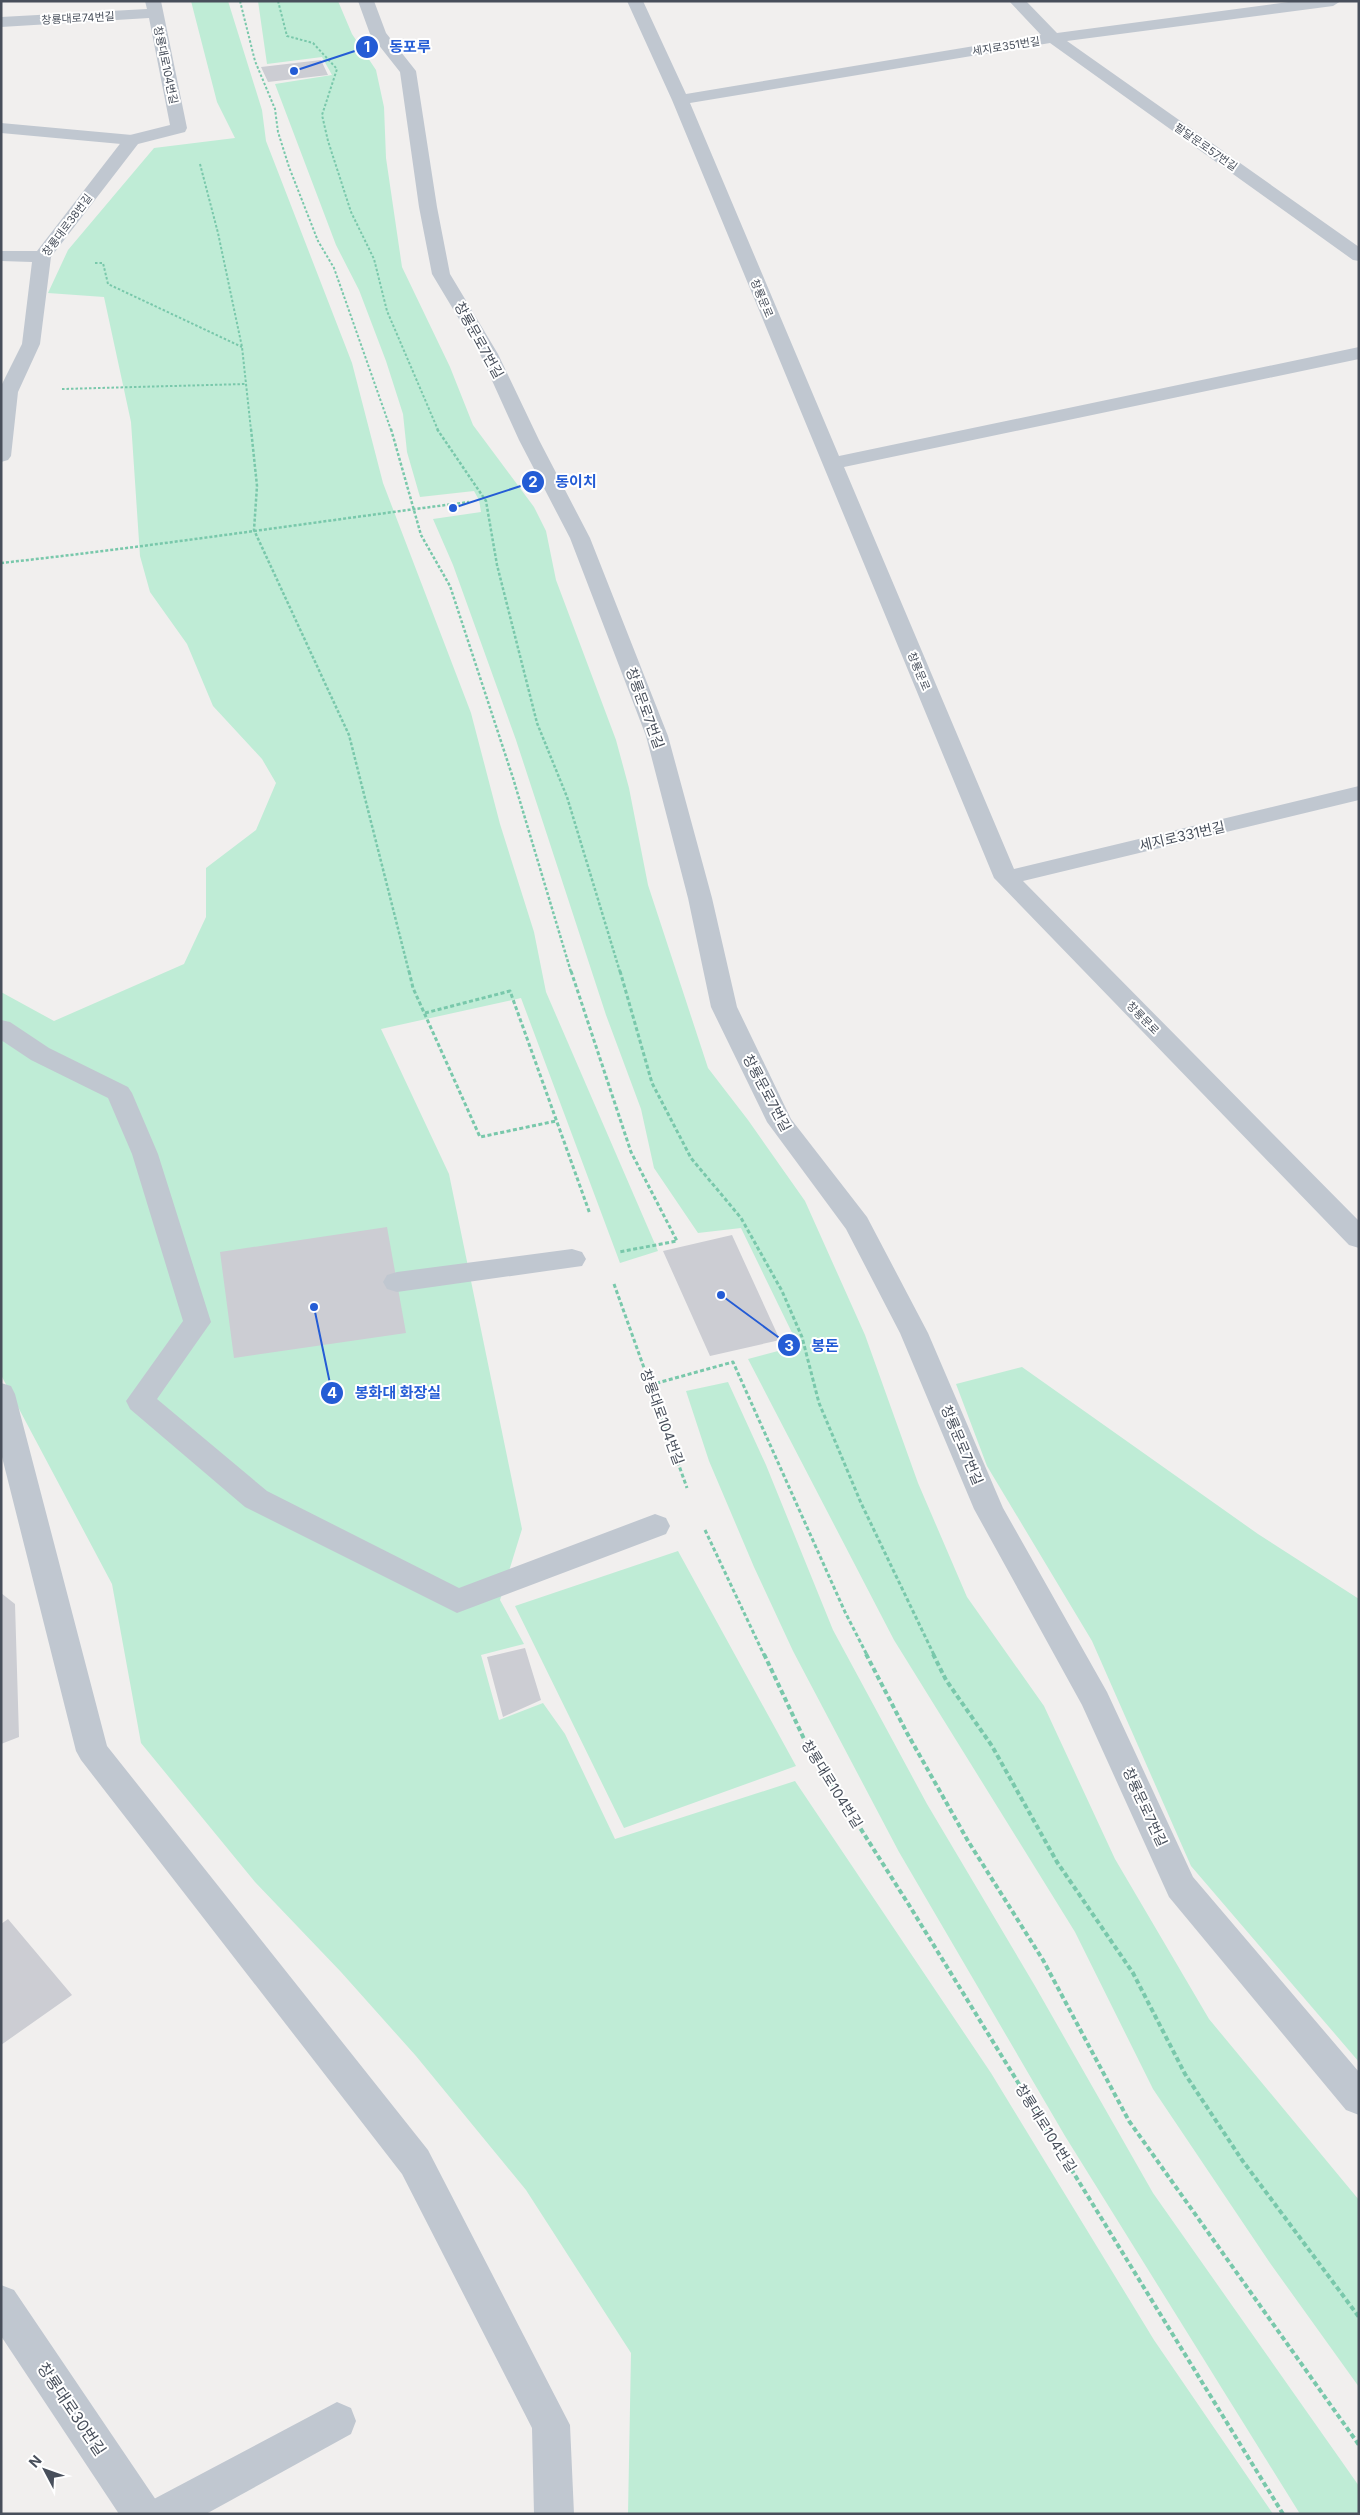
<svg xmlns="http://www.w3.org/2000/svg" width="1360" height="2515" font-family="Inter,'Noto Sans KR',sans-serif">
<rect width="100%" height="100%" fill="#f1efee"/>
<path fill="#bfecd6" d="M 191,1 L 228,1 L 262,110 L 266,141 L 352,363 L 383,483 L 471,713 L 500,824 L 534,932 L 546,992 L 658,1251 L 620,1263 L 521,998 L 381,1029 L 449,1174 L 522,1529 L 500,1600 L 524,1644 L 481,1655 L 499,1720 L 543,1703 L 565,1734 L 615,1839 L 795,1781 L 991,2073 L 1154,2340 L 1273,2514 L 628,2514 L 631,2353 L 526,2190 L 416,2056 L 341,1972 L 255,1882 L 141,1743 L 112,1584 L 1,1375 L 1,992 L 54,1021 L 184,964 L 206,917 L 206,868 L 256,830 L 276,783 L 262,759 L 213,706 L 187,644 L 150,592 L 140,556 L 131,422 L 104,297 L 48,293 L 68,250 L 154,148 L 235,138 L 217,102 Z
M 258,1 L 338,1 L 352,34 L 376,70 L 384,107 L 386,158 L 402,267 L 450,367 L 473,425 L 534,507 L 546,531 L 556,580 L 616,740 L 629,788 L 648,885 L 708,1068 L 748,1120 L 805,1201 L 865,1335 L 918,1483 L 967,1597 L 1044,1706 L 1115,1859 L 1209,2019 L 1359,2200 L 1359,2387 L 1270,2263 L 1153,2089 L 1075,1932 L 894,1640 L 748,1359 L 793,1347 L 797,1343 L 741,1228 L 698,1233 L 654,1168 L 641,1109 L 606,1015 L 516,740 L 453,565 L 433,519 L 481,512 L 479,500 L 474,491 L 420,497 L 407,452 L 403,414 L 386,361 L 359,290 L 336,245 L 275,84 L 332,75 L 322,57 L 267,64 Z
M 1022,1367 L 1258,1534 L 1359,1599 L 1359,2062 L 1191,1866 L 1092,1641 L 987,1466 L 956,1384 Z
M 728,1382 L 766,1465 L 833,1630 L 927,1804 L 1035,1986 L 1153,2193 L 1359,2486 L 1359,2514 L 1300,2514 L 1065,2136 L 899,1852 L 793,1651 L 754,1567 L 709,1461 L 686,1391 Z
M 678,1551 L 796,1766 L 624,1828 L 515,1606 Z"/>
<path fill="#cccdd3" d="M 321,60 L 328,75 L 268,82 L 261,67 Z
M 387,1227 L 406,1333 L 234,1358 L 220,1252 Z
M 732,1235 L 780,1340 L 710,1356 L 663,1251 Z
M 1,1593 L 15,1604 L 19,1737 L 1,1744 Z
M 525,1648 L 541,1700 L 503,1717 L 487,1657 Z
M 8,1919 L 72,1995 L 1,2045 L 1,1924 Z"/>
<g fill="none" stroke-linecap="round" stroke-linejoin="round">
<path stroke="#79c8ab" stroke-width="2" stroke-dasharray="2.5 2" stroke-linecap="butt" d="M 240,1 L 255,61 L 275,109 L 278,132 L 289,167 L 318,241 L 334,268 L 391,430
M 278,1 L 287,36 L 313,43 L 337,69 L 322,115 L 328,141 L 351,212 L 374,259 L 387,311 L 438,430
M 200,164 L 218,233 L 242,347 L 251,430
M 95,263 L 103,263 L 108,284 L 242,347
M 62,389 L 246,384"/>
<path stroke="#79c8ab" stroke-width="2.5" stroke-dasharray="3 2" stroke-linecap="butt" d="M 251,429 L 257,486 L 254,530 L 349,735 L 409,972
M 391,429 L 421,535 L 450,586 L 513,778 L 571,972
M 437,429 L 486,501 L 497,565 L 537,723 L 567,797 L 620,972
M 1,563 C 157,546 313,522 469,502"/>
<path stroke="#79c8ab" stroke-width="3" stroke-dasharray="4 2.5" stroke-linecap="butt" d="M 409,971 L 413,988 L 480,1137 L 556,1121
M 571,971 L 631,1152 L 677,1241 L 619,1252
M 620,971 L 652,1083 L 691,1158 L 741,1218 L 782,1291 L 802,1337 L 819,1403 L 861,1503 L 934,1655
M 425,1013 L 510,991 L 590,1214
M 614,1284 L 687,1488
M 650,1385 L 733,1362 L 845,1612 L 867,1655
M 705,1530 L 764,1655"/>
<path stroke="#79c8ab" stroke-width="4" stroke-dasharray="5 3" stroke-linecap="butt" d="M 764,1654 L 805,1741 L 909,1905 L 1283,2514
M 866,1654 L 907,1733 L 968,1841 L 1043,1960 L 1129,2121 L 1359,2445
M 933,1654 L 946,1680 L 992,1746 L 1057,1862 L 1133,1973 L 1185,2074 L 1242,2160 L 1359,2317"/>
<path fill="#c0c7d0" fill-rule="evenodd" d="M 1,123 L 132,135 L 138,136 L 140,140 L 138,144 L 132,145 L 1,133 Z
M 1,1020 L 10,1022 L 49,1048 L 128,1087 L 132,1093 L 158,1154 L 211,1322 L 157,1399 L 267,1491 L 459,1588 L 655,1514 L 666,1518 L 670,1526 L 666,1534 L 457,1613 L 245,1507 L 130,1409 L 126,1401 L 183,1321 L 132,1154 L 108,1098 L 31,1060 L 1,1040 Z
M 572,1249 L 582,1252 L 586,1259 L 582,1266 L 397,1292 L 387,1289 L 383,1282 L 387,1275 L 397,1272 Z
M 337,2402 L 351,2408 L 356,2421 L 351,2434 L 206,2514 L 146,2514 L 152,2500 Z"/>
<path fill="#c0c7d0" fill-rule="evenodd" d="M 145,1 L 161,1 L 187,128 L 185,132 L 138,144 L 51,257 L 40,344 L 18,392 L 11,456 L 8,460 L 1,462 L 1,386 L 22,344 L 32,262 L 1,261 L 1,251 L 37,251 L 126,136 L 170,125 L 149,18 L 1,27 L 1,17 L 147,9 Z
M 358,1 L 374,1 L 386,33 L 416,71 L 437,207 L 450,274 L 498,354 L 539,440 L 590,538 L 668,736 L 712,898 L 737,1007 L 791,1119 L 867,1217 L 928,1333 L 1003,1508 L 1107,1692 L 1193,1877 L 1359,2072 L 1359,2115 L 1346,2110 L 1169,1897 L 1082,1705 L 974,1509 L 900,1333 L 846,1229 L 767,1122 L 711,1007 L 688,898 L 646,736 L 570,538 L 519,440 L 480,354 L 432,274 L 419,207 L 400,72 L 370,34 Z
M 627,1 L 643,1 L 686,94 L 1041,35 L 1009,1 L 1026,1 L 1057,33 L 1296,1 L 1341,1 L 1333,6 L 1067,41 L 1359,247 L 1359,261 L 1353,260 L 1050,43 L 690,103 L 839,456 L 1359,347 L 1359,359 L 844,467 L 1014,869 L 1359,786 L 1359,800 L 1023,881 L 1359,1221 L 1359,1248 L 1349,1245 L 994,878 L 672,100 Z
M 1,1383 L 11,1386 L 15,1394 L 107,1746 L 428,2150 L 570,2425 L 574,2514 L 534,2514 L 532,2428 L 402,2174 L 81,1760 L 76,1751 L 1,1453 Z
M 1,2285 L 14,2290 L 156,2500 L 162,2514 L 119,2514 L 1,2336 Z"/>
</g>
<g text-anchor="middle" stroke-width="4" stroke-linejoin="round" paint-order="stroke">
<g font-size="11" fill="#484f5b" stroke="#fff">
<text transform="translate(78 18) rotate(-3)" y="4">창룡대로74번길</text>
<text transform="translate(1006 46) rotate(-9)" y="4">세지로351번길</text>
<text transform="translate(166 65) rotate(78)" y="4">창룡대로104번길</text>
<text transform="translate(1206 147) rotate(35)" y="4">팔달문로57번길</text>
<text transform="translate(67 225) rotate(-53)" y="4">창룡대로38번길</text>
<text transform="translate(762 298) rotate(67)" y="4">창룡문로</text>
<text transform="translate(919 671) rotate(67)" y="4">창룡문로</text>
<text transform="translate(1143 1018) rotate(46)" y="4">창룡문로</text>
</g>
<g font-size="14" fill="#484f5b" stroke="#fff">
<text transform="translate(479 340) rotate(61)" y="5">창룡문로7번길</text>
<text transform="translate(645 708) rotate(70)" y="5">창룡문로7번길</text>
<text transform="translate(1182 836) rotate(-13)" y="5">세지로331번길</text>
<text transform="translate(767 1093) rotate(62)" y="5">창룡문로7번길</text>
<text transform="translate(662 1417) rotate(70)" y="5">창룡대로104번길</text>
<text transform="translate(962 1445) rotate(67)" y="5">창룡문로7번길</text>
<text transform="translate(832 1784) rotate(58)" y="5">창룡대로104번길</text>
<text transform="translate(1145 1807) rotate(65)" y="5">창룡문로7번길</text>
<text transform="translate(1046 2128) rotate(58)" y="5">창룡대로104번길</text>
</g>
<g font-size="16" fill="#484f5b" stroke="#fff">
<text transform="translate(72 2409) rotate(56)" y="6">창룡대로30번길</text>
</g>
</g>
<path fill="none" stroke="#245cd5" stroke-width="2" d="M294 71L367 47M453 508L533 482M721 1295L789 1345M314 1307L332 1393"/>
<g fill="#245cd5" stroke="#fff" stroke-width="2">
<circle cx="294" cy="71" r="5"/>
<circle cx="453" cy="508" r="5"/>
<circle cx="721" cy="1295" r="5"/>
<circle cx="314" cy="1307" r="5"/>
<circle cx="367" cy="47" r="12"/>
<circle cx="533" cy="482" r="12"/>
<circle cx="789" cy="1345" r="12"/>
<circle cx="332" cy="1393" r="12"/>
</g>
<g font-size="15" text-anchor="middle" font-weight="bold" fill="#fff">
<text x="367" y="52">1</text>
<text x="533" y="487">2</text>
<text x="789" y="1351">3</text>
<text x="332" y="1398">4</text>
</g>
<g font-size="15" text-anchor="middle" font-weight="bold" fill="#245cd5" stroke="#fff" stroke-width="4" stroke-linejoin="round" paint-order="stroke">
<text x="410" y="52">동포루</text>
<text x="576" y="487">동이치</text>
<text x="825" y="1351">봉돈</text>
<text x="398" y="1398">봉화대 화장실</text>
</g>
<rect width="1360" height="2515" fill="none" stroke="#484f5b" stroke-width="5"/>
<g transform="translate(45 2470) rotate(311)" stroke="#ffffff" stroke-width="4" paint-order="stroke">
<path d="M0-4L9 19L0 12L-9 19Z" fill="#484f5b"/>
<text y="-8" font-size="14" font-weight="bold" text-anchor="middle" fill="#484f5b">N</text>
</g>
</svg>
